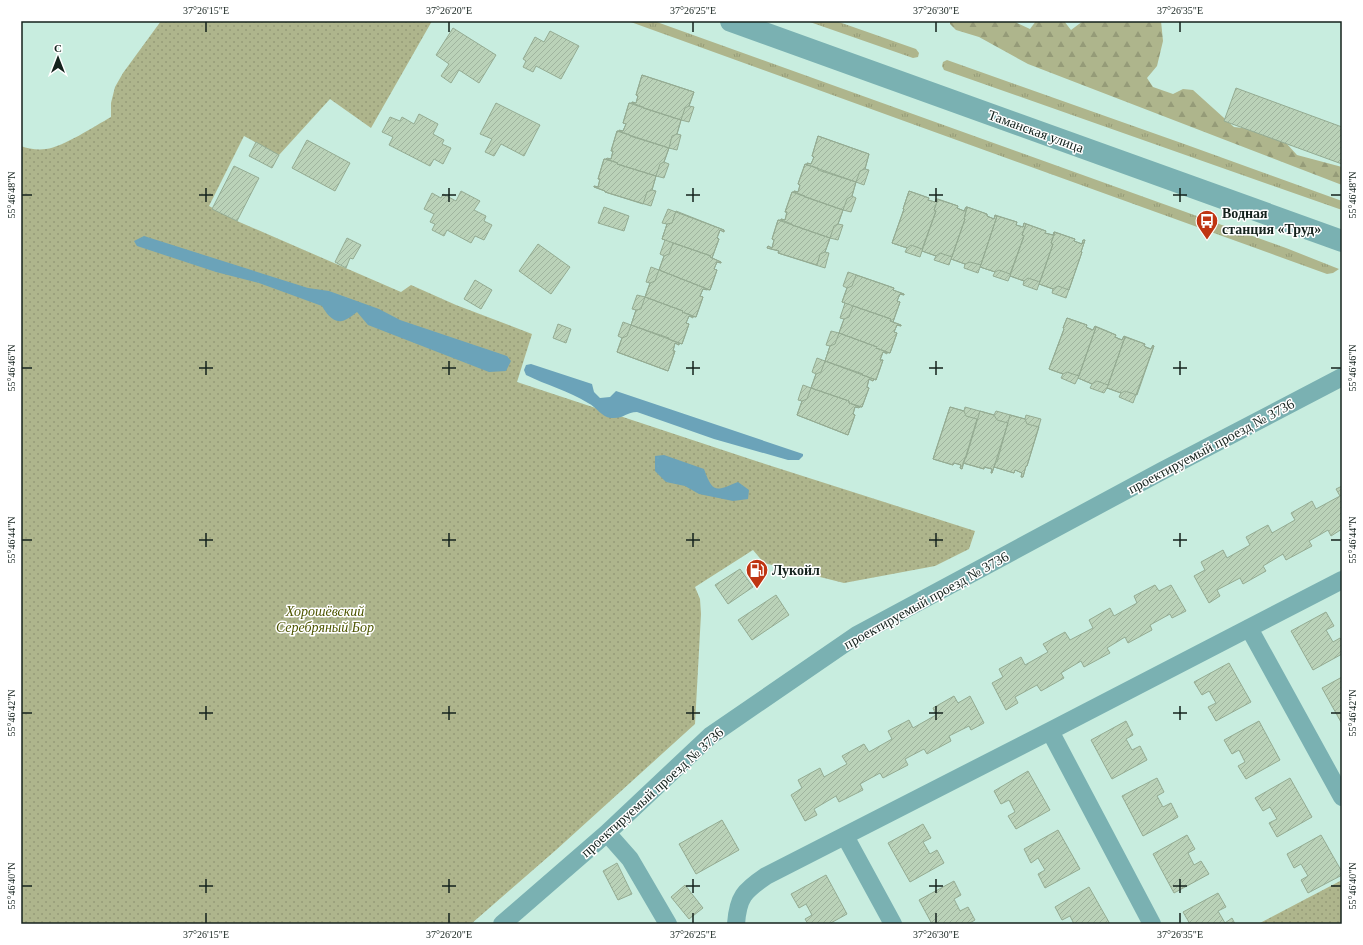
<svg xmlns="http://www.w3.org/2000/svg" width="1363" height="945" font-family="'Times New Roman',serif">
<defs>
<pattern id="grass-tufts" width="24" height="20" patternUnits="userSpaceOnUse"><rect width="24" height="20" fill="#aeb58c"/><path d="M3 7l-1-3M5 7V3M7 7l1-3M15 17l-1-3M17 17v-4M19 17l1-3" fill="none" stroke="#959b78"/></pattern>
<pattern id="forest-firs" width="22" height="20" patternUnits="userSpaceOnUse"><rect width="22" height="20" fill="#aeb58c"/><path d="M5 1l3.5 6h-7zM16 11l3.5 6h-7z" fill="#959b78"/></pattern>
<pattern id="park-dots" width="8" height="8" patternUnits="userSpaceOnUse"><rect width="8" height="8" fill="#aeb58c"/><path d="M2 2h.1M6 6h.1" fill="none" stroke="#959b78" stroke-width="1.8" stroke-linecap="round"/></pattern>
<pattern id="building-hatch" width="6" height="6" patternUnits="userSpaceOnUse"><rect width="6" height="6" fill="#bad2b8"/><path d="M-1 1l2-2M0 6l6-6M5 7l2-2" fill="none" stroke="#9fb49e"/></pattern>
</defs>
<rect width="100%" height="100%" fill="#c8eddf"/>
<path fill="url(#grass-tufts)" d="M 628,21 L 654,21 L 1286,248 L 1339,269 L 1333,273 L 1327,274 Z
M 807,21 L 836,21 L 916,49 L 919,53 L 918,57 L 913,58 Z
M 947,60 L 1187,145 L 1342,201 L 1342,210 L 944,70 L 942,66 L 943,62 Z"/>
<path fill="url(#forest-firs)" d="M 950,21 L 1013,21 L 1030,29 L 1036,21 L 1064,21 L 1071,30 L 1083,21 L 1161,21 L 1163,41 L 1157,66 L 1147,78 L 1153,87 L 1173,94 L 1183,89 L 1193,90 L 1234,127 L 1276,132 L 1297,155 L 1342,167 L 1342,185 L 1028,64 L 979,37 L 956,30 L 950,24 Z"/>
<path fill="url(#park-dots)" d="M 161,21 L 432,21 L 371,128 L 330,99 L 279,155 L 244,136 L 209,206 L 237,221 L 401,292 L 411,285 L 456,305 L 532,334 L 517,382 L 759,462 L 975,531 L 969,549 L 935,566 L 844,583 L 764,563 L 753,550 L 695,587 L 700,599 L 701,614 L 695,724 L 556,850 L 471,924 L 21,924 L 21,146 C 28,149 38,150 46,149 C 63,147 95,126 111,117 L 111,103 L 115,87 L 123,73 Z
M 1342,880 L 1342,924 L 1258,924 Z"/>
<path fill="#6ba3b9" d="M 144,236 L 308,288 L 329,291 L 379,309 L 400,320 L 507,356 L 511,361 L 506,371 L 489,372 L 368,325 L 357,312 C 353,315 347,320 342,321 C 333,323 326,313 322,306 L 259,283 L 216,272 L 137,246 L 134,241 Z
M 531,364 L 592,384 L 594,392 L 600,398 L 610,397 L 616,391 L 803,454 L 803,456 L 799,460 L 788,460 L 714,439 L 637,412 C 626,412 624,419 611,418 C 601,417 597,407 588,403 C 569,391 546,385 526,375 L 524,370 L 526,365 Z
M 664,455 L 704,469 C 713,494 716,491 738,482 L 749,490 L 748,499 L 733,501 L 699,494 L 685,486 L 666,482 L 655,471 L 655,456 Z"/>
<path fill="url(#building-hatch)" stroke="#94ab92" d="M 453,28 L 496,55 L 479,83 L 459,70 L 451,83 L 441,76 L 449,64 L 436,55 Z
M 550,31 L 579,46 L 561,79 L 536,66 L 533,72 L 523,67 L 526,61 L 523,59 L 535,37 L 544,42 Z
M 642,75 L 694,92 L 689,106 L 694,107 L 689,122 L 681,120 L 677,134 L 681,135 L 677,150 L 669,148 L 664,162 L 669,164 L 664,178 L 656,176 L 652,190 L 656,191 L 651,206 L 605,192 L 605,191 L 594,187 L 594,186 L 598,187 L 600,179 L 598,179 L 604,159 L 611,159 L 613,151 L 611,151 L 617,131 L 623,131 L 626,124 L 623,123 L 629,103 L 632,103 L 632,102 L 636,103 L 638,96 L 636,95 Z
M 642,75 L 694,92 L 689,106 L 685,108 L 681,120 L 643,108 L 643,107 L 632,103 L 632,102 L 636,103 L 638,96 L 636,95 Z
M 1236,88 L 1342,127 L 1342,164 L 1224,121 Z
M 496,103 L 540,125 L 524,156 L 501,144 L 494,156 L 485,152 L 492,139 L 480,134 Z
M 629,103 L 681,120 L 677,134 L 672,136 L 669,148 L 630,136 L 630,135 L 619,131 L 619,130 L 623,131 L 626,124 L 623,123 Z
M 419,114 L 438,124 L 433,134 L 444,140 L 442,144 L 451,148 L 443,164 L 434,159 L 430,166 L 389,145 L 393,137 L 382,132 L 390,117 L 400,121 L 402,117 L 414,124 Z
M 617,131 L 669,148 L 664,162 L 660,164 L 656,176 L 617,164 L 618,163 L 606,159 L 607,158 L 611,159 L 613,151 L 611,151 Z
M 818,136 L 869,154 L 865,169 L 869,170 L 864,185 L 856,182 L 852,196 L 856,198 L 851,212 L 843,210 L 838,224 L 843,225 L 838,240 L 830,238 L 825,252 L 829,253 L 825,268 L 778,253 L 779,251 L 767,248 L 768,246 L 772,248 L 774,240 L 772,239 L 778,220 L 781,220 L 781,219 L 785,220 L 787,212 L 785,212 L 792,192 L 794,192 L 794,191 L 798,192 L 800,185 L 798,184 L 805,164 L 807,165 L 807,163 L 811,164 L 814,157 L 812,156 Z
M 818,136 L 869,154 L 865,169 L 860,171 L 856,182 L 818,170 L 818,168 L 807,165 L 807,163 L 811,164 L 814,157 L 812,156 Z
M 307,140 L 350,163 L 335,191 L 292,168 Z
M 256,142 L 279,155 L 272,168 L 249,156 Z
M 604,159 L 618,163 L 617,164 L 656,176 L 652,190 L 647,192 L 643,204 L 605,192 L 605,191 L 594,187 L 594,186 L 598,187 L 600,179 L 598,179 Z
M 805,164 L 856,182 L 852,196 L 847,199 L 843,210 L 805,197 L 805,196 L 794,192 L 794,191 L 798,192 L 800,185 L 798,184 Z
M 234,166 L 259,178 L 237,221 L 212,209 Z
M 461,191 L 480,201 L 474,210 L 486,216 L 484,221 L 492,225 L 484,240 L 475,236 L 471,243 L 447,230 L 444,236 L 432,230 L 435,224 L 430,222 L 434,214 L 424,209 L 432,193 L 441,198 L 443,194 L 456,201 Z
M 909,191 L 929,198 L 928,200 L 935,202 L 936,199 L 949,203 L 958,206 L 957,208 L 964,211 L 966,207 L 967,207 L 987,214 L 987,216 L 994,219 L 995,215 L 1017,222 L 1016,225 L 1023,227 L 1024,223 L 1046,231 L 1045,233 L 1053,235 L 1054,232 L 1075,239 L 1074,241 L 1082,244 L 1083,240 L 1085,240 L 1081,252 L 1082,252 L 1066,298 L 1052,293 L 1053,289 L 1039,284 L 1037,290 L 1023,285 L 1024,281 L 1010,276 L 1008,281 L 993,276 L 995,272 L 980,267 L 978,273 L 964,268 L 965,264 L 951,259 L 949,265 L 934,260 L 936,256 L 922,251 L 920,257 L 905,252 L 907,248 L 892,243 L 904,209 L 903,209 Z
M 909,191 L 929,198 L 928,200 L 935,202 L 936,199 L 938,199 L 934,210 L 936,211 L 922,249 L 911,245 L 907,248 L 892,243 L 904,209 L 903,209 Z
M 792,192 L 843,210 L 838,224 L 834,226 L 830,238 L 792,225 L 792,224 L 781,220 L 781,219 L 785,220 L 787,212 L 785,212 Z
M 938,199 L 958,206 L 957,208 L 964,211 L 966,207 L 967,207 L 964,219 L 965,219 L 952,257 L 940,253 L 936,256 L 922,251 L 936,211 L 934,210 Z
M 604,207 L 629,216 L 624,231 L 598,223 Z
M 967,207 L 987,214 L 987,216 L 994,219 L 995,215 L 997,216 L 981,265 L 970,262 L 965,264 L 951,259 L 965,219 L 964,219 Z
M 668,209 L 724,230 L 724,232 L 720,230 L 717,238 L 719,239 L 712,258 L 721,262 L 721,263 L 717,262 L 714,269 L 717,270 L 710,290 L 703,289 L 700,296 L 703,297 L 696,317 L 689,316 L 686,323 L 689,324 L 682,344 L 679,343 L 679,345 L 675,343 L 673,351 L 675,351 L 668,371 L 617,352 L 622,338 L 618,336 L 623,322 L 631,325 L 636,310 L 632,309 L 637,295 L 645,297 L 650,283 L 646,282 L 651,267 L 659,270 L 664,256 L 660,254 L 665,240 L 662,239 L 667,224 L 662,223 Z
M 676,211 L 724,230 L 724,232 L 720,230 L 717,238 L 719,239 L 712,258 L 710,257 L 711,256 L 662,239 L 667,224 L 672,223 Z
M 997,216 L 1017,222 L 1016,225 L 1023,227 L 1024,223 L 1026,224 L 1022,235 L 1024,236 L 1010,274 L 999,270 L 995,272 L 980,267 Z
M 778,220 L 830,238 L 825,252 L 820,254 L 817,265 L 778,253 L 779,251 L 767,248 L 768,246 L 772,248 L 774,240 L 772,239 Z
M 1026,224 L 1046,231 L 1045,233 L 1053,235 L 1054,232 L 1055,232 L 1051,243 L 1053,244 L 1040,282 L 1028,278 L 1024,281 L 1010,276 L 1024,236 L 1022,235 Z
M 1055,232 L 1075,239 L 1074,241 L 1082,244 L 1083,240 L 1085,240 L 1081,252 L 1082,252 L 1069,290 L 1058,286 L 1053,289 L 1039,284 L 1053,244 L 1051,243 Z
M 347,238 L 361,245 L 353,259 L 350,258 L 346,268 L 335,262 Z
M 673,243 L 711,256 L 710,257 L 721,262 L 721,263 L 717,262 L 714,269 L 717,270 L 710,290 L 659,270 L 664,256 L 669,254 Z
M 538,244 L 570,267 L 551,294 L 519,271 Z
M 659,270 L 707,289 L 707,290 L 703,289 L 700,296 L 703,297 L 696,317 L 682,312 L 683,311 L 645,297 L 650,283 L 655,281 Z
M 848,272 L 894,288 L 893,290 L 904,294 L 904,295 L 900,294 L 897,301 L 900,302 L 893,322 L 901,325 L 901,326 L 897,325 L 894,332 L 897,333 L 890,353 L 883,352 L 880,360 L 883,360 L 876,380 L 874,379 L 873,381 L 869,379 L 867,387 L 869,388 L 862,407 L 855,407 L 853,414 L 855,415 L 848,435 L 797,415 L 802,401 L 798,400 L 803,385 L 811,388 L 816,374 L 812,372 L 817,358 L 825,361 L 830,346 L 826,345 L 831,331 L 839,333 L 844,319 L 840,318 L 845,303 L 842,302 L 847,288 L 843,286 Z
M 856,275 L 894,288 L 893,290 L 904,294 L 904,295 L 900,294 L 897,301 L 900,302 L 893,322 L 890,321 L 891,319 L 842,302 L 847,288 L 852,286 Z
M 475,280 L 492,290 L 481,309 L 464,299 Z
M 645,297 L 683,311 L 682,312 L 693,316 L 693,318 L 689,316 L 686,323 L 689,324 L 682,344 L 631,325 L 636,310 L 641,309 Z
M 853,306 L 891,319 L 890,321 L 901,325 L 901,326 L 897,325 L 894,332 L 897,333 L 890,353 L 876,348 L 877,347 L 839,333 L 844,319 L 849,317 Z
M 1067,318 L 1087,325 L 1086,327 L 1090,329 L 1093,330 L 1095,326 L 1107,331 L 1116,335 L 1115,337 L 1122,340 L 1124,336 L 1145,344 L 1144,346 L 1147,348 L 1151,349 L 1153,345 L 1154,346 L 1133,403 L 1119,397 L 1121,393 L 1107,388 L 1104,393 L 1090,388 L 1092,384 L 1078,378 L 1075,384 L 1061,378 L 1063,374 L 1049,369 L 1064,329 L 1063,328 Z
M 1067,318 L 1087,325 L 1086,327 L 1093,330 L 1095,326 L 1096,327 L 1079,376 L 1067,372 L 1063,374 L 1049,369 L 1064,329 L 1063,328 Z
M 558,324 L 571,329 L 566,343 L 553,338 Z
M 631,325 L 669,338 L 668,339 L 679,343 L 679,345 L 675,343 L 673,351 L 675,351 L 668,371 L 617,352 L 622,338 L 627,336 Z
M 1096,327 L 1116,335 L 1115,337 L 1122,340 L 1124,336 L 1125,337 L 1108,385 L 1097,381 L 1092,384 L 1078,378 Z
M 839,333 L 877,347 L 876,348 L 887,352 L 887,354 L 883,352 L 880,360 L 883,360 L 876,380 L 825,361 L 830,346 L 835,344 Z
M 1125,337 L 1145,344 L 1144,346 L 1151,349 L 1153,345 L 1154,346 L 1137,395 L 1125,391 L 1121,393 L 1107,388 Z
M 825,361 L 863,374 L 862,375 L 874,379 L 873,381 L 869,379 L 867,387 L 869,388 L 862,407 L 849,403 L 849,401 L 811,388 L 816,374 L 821,372 Z
M 811,388 L 849,401 L 849,403 L 860,407 L 859,408 L 855,407 L 853,414 L 855,415 L 848,435 L 797,415 L 802,401 L 807,399 Z
M 950,407 L 964,411 L 965,407 L 994,415 L 996,411 L 1025,419 L 1026,415 L 1041,419 L 1027,466 L 1026,466 L 1023,477 L 1021,477 L 1022,473 L 1015,470 L 1014,473 L 994,467 L 992,473 L 991,473 L 992,469 L 984,467 L 984,469 L 963,463 L 962,469 L 960,468 L 961,465 L 954,463 L 953,465 L 933,459 Z
M 950,407 L 964,411 L 966,416 L 977,419 L 962,469 L 960,468 L 961,465 L 954,463 L 953,465 L 933,459 Z
M 980,411 L 994,415 L 997,420 L 1008,423 L 992,473 L 991,473 L 992,469 L 984,467 L 984,469 L 963,463 L 965,458 L 966,458 Z
M 1010,415 L 1025,419 L 1027,424 L 1039,427 L 1027,466 L 1026,466 L 1023,477 L 1021,477 L 1022,473 L 1015,470 L 1014,473 L 994,467 L 996,462 L 997,462 Z
M 1342,486 L 1342,529 L 1331,536 L 1328,530 L 1309,541 L 1312,546 L 1286,560 L 1283,554 L 1263,566 L 1266,571 L 1243,584 L 1240,578 L 1217,590 L 1220,596 L 1209,603 L 1194,576 L 1205,570 L 1201,562 L 1223,550 L 1227,558 L 1250,545 L 1246,537 L 1268,525 L 1272,533 L 1295,520 L 1291,513 L 1312,501 L 1316,509 L 1340,496 L 1336,489 Z
M 740,569 L 753,587 L 728,604 L 715,585 Z
M 1155,585 L 1159,591 L 1171,585 L 1186,611 L 1172,618 L 1170,614 L 1150,625 L 1152,630 L 1128,643 L 1125,637 L 1107,648 L 1110,653 L 1084,667 L 1081,661 L 1061,673 L 1064,678 L 1041,691 L 1037,685 L 1015,697 L 1018,703 L 1006,710 L 992,683 L 1003,677 L 999,669 L 1021,657 L 1025,665 L 1048,652 L 1043,644 L 1065,632 L 1070,640 L 1093,628 L 1089,620 L 1110,608 L 1114,616 L 1137,603 L 1134,596 Z
M 776,595 L 789,615 L 752,640 L 738,620 Z
M 1326,612 L 1334,626 L 1326,630 L 1333,642 L 1340,638 L 1342,641 L 1342,654 L 1313,670 L 1291,631 Z
M 1229,663 L 1251,702 L 1216,721 L 1208,707 L 1216,703 L 1209,691 L 1202,695 L 1194,682 Z
M 1342,677 L 1342,724 L 1322,688 Z
M 954,696 L 958,703 L 970,696 L 984,723 L 971,730 L 969,726 L 949,736 L 951,741 L 927,754 L 924,749 L 905,759 L 908,765 L 883,778 L 880,773 L 860,784 L 863,790 L 839,802 L 836,796 L 814,809 L 817,815 L 805,821 L 791,795 L 802,788 L 798,780 L 820,768 L 824,777 L 847,764 L 842,756 L 864,744 L 869,752 L 892,739 L 888,731 L 909,720 L 913,728 L 936,715 L 933,708 Z
M 1126,721 L 1133,735 L 1126,739 L 1132,750 L 1140,746 L 1147,760 L 1112,779 L 1091,740 Z
M 1259,721 L 1280,760 L 1246,779 L 1238,766 L 1245,762 L 1239,750 L 1232,754 L 1224,740 Z
M 1028,771 L 1050,810 L 1016,829 L 1008,816 L 1015,812 L 1009,800 L 1001,804 L 994,791 Z
M 1157,778 L 1164,792 L 1157,796 L 1163,807 L 1171,803 L 1178,817 L 1143,836 L 1122,796 Z
M 1290,778 L 1312,817 L 1277,837 L 1269,823 L 1277,819 L 1270,807 L 1263,811 L 1255,798 Z
M 722,820 L 739,850 L 696,874 L 679,844 Z
M 923,824 L 931,838 L 923,842 L 930,854 L 937,850 L 944,863 L 910,882 L 888,843 Z
M 1058,830 L 1080,869 L 1045,888 L 1038,874 L 1045,870 L 1038,858 L 1031,863 L 1024,849 Z
M 1187,835 L 1195,849 L 1188,853 L 1194,865 L 1201,861 L 1209,874 L 1174,893 L 1153,854 Z
M 1321,835 L 1342,872 L 1342,875 L 1308,893 L 1301,880 L 1308,876 L 1301,864 L 1294,868 L 1287,854 Z
M 617,863 L 632,894 L 618,900 L 603,871 Z
M 826,875 L 847,914 L 829,924 L 808,924 L 805,919 L 812,915 L 806,904 L 799,908 L 791,894 Z
M 954,881 L 961,895 L 954,899 L 960,911 L 968,907 L 975,920 L 968,924 L 932,924 L 919,900 Z
M 685,885 L 703,908 L 689,919 L 671,897 Z
M 1089,887 L 1110,924 L 1074,924 L 1070,916 L 1062,920 L 1055,907 Z
M 1218,893 L 1226,907 L 1218,911 L 1225,923 L 1232,918 L 1235,924 L 1190,924 L 1183,912 Z"/>
<g fill="none" stroke-linecap="round" stroke-linejoin="round">
<path stroke="#7ab1b2" stroke-width="18" d="M 1249,628 L 1342,797
M 1050,731 L 1152,924
M 607,833 L 630,859 L 668,924
M 845,836 L 893,924
M 502,924 L 607,833 L 710,736 L 857,635 L 1162,471 L 1342,377
M 736,924 C 738,897 744,891 766,876 L 1050,731 L 1342,580"/>
<path stroke="#7ab1b2" stroke-width="22" d="M 731,21 L 1342,241"/>
</g>
<path fill="none" stroke="#14221d" stroke-width="1.5" d="M 206,22 L 206,32M 449,22 L 449,32M 693,22 L 693,32M 936,22 L 936,32M 1180,22 L 1180,32M 206,188 L 206,202M 449,188 L 449,202M 693,188 L 693,202M 936,188 L 936,202M 1180,188 L 1180,202M 22,195 L 32,195M 199,195 L 213,195M 442,195 L 456,195M 686,195 L 700,195M 929,195 L 943,195M 1173,195 L 1187,195M 1331,195 L 1341,195M 206,361 L 206,375M 449,361 L 449,375M 693,361 L 693,375M 936,361 L 936,375M 1180,361 L 1180,375M 22,368 L 32,368M 199,368 L 213,368M 442,368 L 456,368M 686,368 L 700,368M 929,368 L 943,368M 1173,368 L 1187,368M 1331,368 L 1341,368M 206,533 L 206,547M 449,533 L 449,547M 693,533 L 693,547M 936,533 L 936,547M 1180,533 L 1180,547M 22,540 L 32,540M 199,540 L 213,540M 442,540 L 456,540M 686,540 L 700,540M 929,540 L 943,540M 1173,540 L 1187,540M 1331,540 L 1341,540M 206,706 L 206,720M 449,706 L 449,720M 693,706 L 693,720M 936,706 L 936,720M 1180,706 L 1180,720M 22,713 L 32,713M 199,713 L 213,713M 442,713 L 456,713M 686,713 L 700,713M 929,713 L 943,713M 1173,713 L 1187,713M 1331,713 L 1341,713M 206,879 L 206,893M 449,879 L 449,893M 693,879 L 693,893M 936,879 L 936,893M 1180,879 L 1180,893M 22,886 L 32,886M 199,886 L 213,886M 442,886 L 456,886M 686,886 L 700,886M 929,886 L 943,886M 1173,886 L 1187,886M 1331,886 L 1341,886M 206,913 L 206,923M 449,913 L 449,923M 693,913 L 693,923M 936,913 L 936,923M 1180,913 L 1180,923"/>
<defs>
<g id="bus-pin" transform="scale(1.15)"><path d="M0 17L-7.5 6A9.5 9.5 0 1 1 7.5 6Z" fill="#bf3512" stroke="#fff"/><path d="M-5-6H5V4H4V6H2V4H-2V6H-4V4H-5ZM-3.5-4V0h7V-4ZM-3.5 1.2v1.5H-2V1.2ZM2 1.2v1.5H3.5V1.2Z" fill="#fff"/></g>
<g id="fuel-pin" transform="scale(1.15)"><path d="M0 17L-7.5 6A9.5 9.5 0 1 1 7.5 6Z" fill="#bf3512" stroke="#fff"/><path d="M-5.5-6h7V0h2V4h1.3V-2.5L3-4.5l.8-.8L6-3V5H2.5V1h-1V6h-7ZM-4.2-4.7v3.2H.2V-4.7Z" fill="#fff"/></g>
</defs>
<g fill-rule="evenodd">
<use href="#bus-pin" x="1207" y="221"/>
<use href="#fuel-pin" x="757" y="570"/>
</g>
<g text-anchor="middle" stroke-width="3" stroke-linejoin="round" paint-order="stroke">
<g font-size="14" fill="#14221d" stroke="#fff">
<text transform="translate(1036 131) rotate(20)" y="5">Таманская улица</text>
<text transform="translate(1211 446) rotate(-28)" y="5">проектируемый проезд № 3736</text>
<text transform="translate(926 600) rotate(-29)" y="5">проектируемый проезд № 3736</text>
<text transform="translate(652 792) rotate(-42)" y="5">проектируемый проезд № 3736</text>
</g>
<g font-size="14" font-weight="bold" fill="#14221d" stroke="#fff" text-anchor="start">
<text x="1222" y="218">Водная<tspan x="1222" dy="16">станция «Труд»</tspan></text>
<text x="772" y="575">Лукойл</text>
</g>
<g font-size="14" font-style="italic" fill="#4d5500" stroke="#fff">
<text x="325" y="616">Хорошёвский<tspan x="325" dy="16">Серебряный Бор</tspan></text>
</g>
</g>
<rect width="1363" height="945" fill="none" stroke="#ffffff" stroke-width="44"/>
<g transform="translate(58 58)" stroke="#ffffff" stroke-width="3" paint-order="stroke">
<path d="M0-3L7 15L0 10L-7 15Z" fill="#14221d"/>
<text y="-6" font-size="11" font-weight="bold" text-anchor="middle" fill="#14221d">С</text>
</g>
<rect x="22" y="22" width="1319" height="901" fill="none" stroke="#14221d" stroke-width="1.5"/>
<g font-size="10" text-anchor="middle" fill="#14221d">
<text x="206" y="14">37°26'15"E</text>
<text x="449" y="14">37°26'20"E</text>
<text x="693" y="14">37°26'25"E</text>
<text x="936" y="14">37°26'30"E</text>
<text x="1180" y="14">37°26'35"E</text>
<text transform="translate(11 195) rotate(-90)" y="4">55°46'48"N</text>
<text transform="translate(1352 195) rotate(-90)" y="4">55°46'48"N</text>
<text transform="translate(11 368) rotate(-90)" y="4">55°46'46"N</text>
<text transform="translate(1352 368) rotate(-90)" y="4">55°46'46"N</text>
<text transform="translate(11 540) rotate(-90)" y="4">55°46'44"N</text>
<text transform="translate(1352 540) rotate(-90)" y="4">55°46'44"N</text>
<text transform="translate(11 713) rotate(-90)" y="4">55°46'42"N</text>
<text transform="translate(1352 713) rotate(-90)" y="4">55°46'42"N</text>
<text transform="translate(11 886) rotate(-90)" y="4">55°46'40"N</text>
<text transform="translate(1352 886) rotate(-90)" y="4">55°46'40"N</text>
<text x="206" y="938">37°26'15"E</text>
<text x="449" y="938">37°26'20"E</text>
<text x="693" y="938">37°26'25"E</text>
<text x="936" y="938">37°26'30"E</text>
<text x="1180" y="938">37°26'35"E</text>
</g>
</svg>
